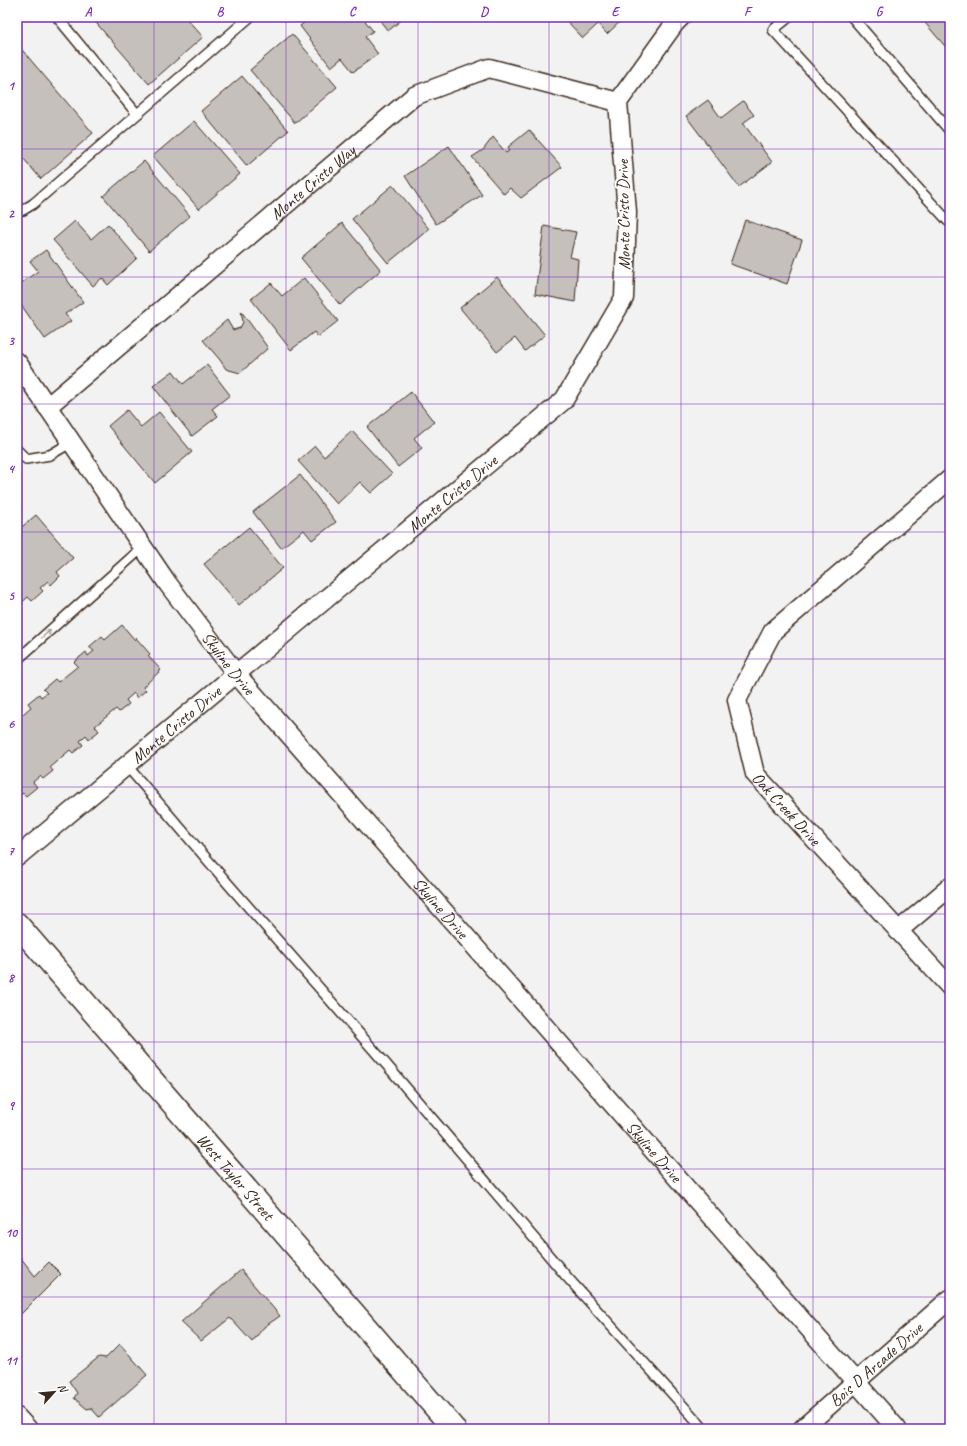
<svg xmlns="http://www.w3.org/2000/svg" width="967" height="1446" font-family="Caveat,sans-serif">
<rect width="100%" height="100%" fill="#f3f2f2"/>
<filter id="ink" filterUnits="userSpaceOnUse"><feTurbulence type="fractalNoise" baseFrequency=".025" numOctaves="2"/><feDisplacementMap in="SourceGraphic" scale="8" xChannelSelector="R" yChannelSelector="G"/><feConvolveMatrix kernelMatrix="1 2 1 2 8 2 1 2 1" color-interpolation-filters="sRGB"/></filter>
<g filter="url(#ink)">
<path fill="#c6c0bd" stroke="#3b2a1e" d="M 91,17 L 185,17 L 203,37 L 149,84 Z
M 311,17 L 362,17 L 373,31 L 365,37 L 378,54 L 353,72 L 342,58 L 331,67 L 300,26 Z
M 377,17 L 405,17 L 388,31 Z
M 563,17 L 625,17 L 607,34 L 598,24 L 583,38 Z
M 920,17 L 950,17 L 950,52 Z
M 292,34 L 337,87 L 295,123 L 250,70 Z
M 17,44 L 93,133 L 41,179 L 17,151 Z
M 242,76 L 288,131 L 247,166 L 201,111 Z
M 708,100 L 721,118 L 743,101 L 754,115 L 743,123 L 772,162 L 739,187 L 686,116 Z
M 194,121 L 240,174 L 199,209 L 153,156 Z
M 529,130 L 562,167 L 521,198 L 510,188 L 504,194 L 472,157 L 483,150 L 493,137 L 506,153 L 510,150 L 508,147 Z
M 449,146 L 482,195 L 436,224 L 405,176 Z
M 144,161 L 190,216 L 149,251 L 103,196 Z
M 393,185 L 429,229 L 388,263 L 352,219 Z
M 745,220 L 802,240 L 787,284 L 730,264 Z
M 75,221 L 91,239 L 108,224 L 137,258 L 108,285 L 102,278 L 93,286 L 53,240 Z
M 342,223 L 381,270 L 340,305 L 301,258 Z
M 544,226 L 576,232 L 570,257 L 578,259 L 575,302 L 535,294 Z
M 46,250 L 83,302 L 65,314 L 71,321 L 45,339 L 17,299 L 17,286 L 38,271 L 30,261 Z
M 497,277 L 545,335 L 525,351 L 515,338 L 497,352 L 460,308 Z
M 304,278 L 338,321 L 318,337 L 314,332 L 291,350 L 251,299 L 271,283 L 282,296 Z
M 241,311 L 268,348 L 240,373 L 226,369 L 220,360 L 203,340 L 227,320 L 233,330 L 240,328 L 243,322 Z
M 207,365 L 230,395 L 212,409 L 218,416 L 192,436 L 153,386 L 173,371 L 183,384 Z
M 411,392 L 434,422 L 414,438 L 422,448 L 398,467 L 367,427 Z
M 127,410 L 141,427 L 159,412 L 192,452 L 155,483 L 108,426 Z
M 352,431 L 392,474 L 371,493 L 360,482 L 337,504 L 298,461 L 315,446 L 324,457 Z
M 300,475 L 336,522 L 312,540 L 304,530 L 281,548 L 253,512 Z
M 36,515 L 73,558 L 57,572 L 60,576 L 51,585 L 48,581 L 40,588 L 43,591 L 32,601 L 28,597 L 17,607 L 17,531 Z
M 249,527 L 283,568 L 239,605 L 204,564 Z
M 122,625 L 135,640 L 136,638 L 150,654 L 148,656 L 161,670 L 143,687 L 146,690 L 137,698 L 134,693 L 126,700 L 129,704 L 119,712 L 116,709 L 95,726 L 99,731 L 89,739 L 86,735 L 80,741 L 83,745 L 73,753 L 70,750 L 50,767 L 53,771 L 43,779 L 40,776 L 33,782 L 37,787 L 26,796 L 23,793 L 17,798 L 17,719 L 31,707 L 28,703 L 39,694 L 41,697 L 47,693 L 43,689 L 55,679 L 58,682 L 78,666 L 74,662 L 86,652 L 88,656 L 94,651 L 89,647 L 102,636 L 105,640 Z
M 17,1253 L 35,1276 L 49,1262 L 61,1274 L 18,1317 L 17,1315 Z
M 241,1270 L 280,1316 L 264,1327 L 252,1342 L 230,1318 L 201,1341 L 181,1322 Z
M 120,1344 L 147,1375 L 99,1417 L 91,1408 L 87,1409 L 74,1398 L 77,1393 L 69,1381 L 99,1357 L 106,1358 Z"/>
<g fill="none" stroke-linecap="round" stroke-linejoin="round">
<g stroke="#3b2a1e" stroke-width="12">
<path id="service" d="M 57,17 L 137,114
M 789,17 L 773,30 L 948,221 L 950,219
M 852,17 L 950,131
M 17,211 L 23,210 L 33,204 L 250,17
M 17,450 L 26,459 L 50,455 L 72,442
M 17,660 L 143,547
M 127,766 L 230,886 L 385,1063 L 567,1277 L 704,1429"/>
</g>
<g stroke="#3b2a1e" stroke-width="21">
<g id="minor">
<path id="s1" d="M 17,362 L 168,584 L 237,675 L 897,1429"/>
<path id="s2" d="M 47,407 L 414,96 L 489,68 L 618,102"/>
<path id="s3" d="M 950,479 L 773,631 L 737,700 L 755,774 L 950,987"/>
<path id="s4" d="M 17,857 L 564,400 L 624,298 L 627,212 L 618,102 L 675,23 L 681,17"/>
<path d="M 898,931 L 950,887"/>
<path d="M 17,1417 L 28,1429"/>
<path id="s5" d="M 802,1429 L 950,1299"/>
</g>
</g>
<g stroke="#3b2a1e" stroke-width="25">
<g id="secondary">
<path id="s6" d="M 17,924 L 454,1429"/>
</g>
</g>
<use href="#service" stroke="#fff" stroke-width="9"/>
<use href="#minor" stroke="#fff" stroke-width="18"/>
<use href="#secondary" stroke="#fff" stroke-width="22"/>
</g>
<defs><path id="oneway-shaft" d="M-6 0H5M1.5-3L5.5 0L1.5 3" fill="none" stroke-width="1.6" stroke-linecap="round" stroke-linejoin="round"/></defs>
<use stroke="#a79f9a" href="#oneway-shaft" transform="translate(46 634) rotate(-42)"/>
</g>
<path fill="none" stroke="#7b2cbf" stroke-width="1" stroke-opacity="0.55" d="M 154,17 L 154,1429M 286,17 L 286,1429M 418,17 L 418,1429M 549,17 L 549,1429M 681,17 L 681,1429M 813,17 L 813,1429M 17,149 L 950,149M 17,277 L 950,277M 17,404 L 950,404M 17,532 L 950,532M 17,659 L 950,659M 17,787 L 950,787M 17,914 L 950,914M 17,1042 L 950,1042M 17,1169 L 950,1169M 17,1297 L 950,1297"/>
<g text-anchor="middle" stroke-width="4" stroke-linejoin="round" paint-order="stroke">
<g font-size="17" fill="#3b2a1e" stroke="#fff">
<text dy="6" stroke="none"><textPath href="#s2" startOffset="348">Monte Cristo Way</textPath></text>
<text transform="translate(623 215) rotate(-91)" y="6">Monte Cristo Drive</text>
<text dy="6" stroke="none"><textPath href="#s4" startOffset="567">Monte Cristo Drive</textPath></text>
<text dy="6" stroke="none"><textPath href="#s1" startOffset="368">Skyline Drive</textPath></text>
<text dy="6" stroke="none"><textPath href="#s4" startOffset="207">Monte Cristo Drive</textPath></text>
<text dy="6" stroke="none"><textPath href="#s3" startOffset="434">Oak Creek Drive</textPath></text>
<text dy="6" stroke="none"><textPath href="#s1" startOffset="692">Skyline Drive</textPath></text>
<text dy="6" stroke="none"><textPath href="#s1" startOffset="1016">Skyline Drive</textPath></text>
<text dy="6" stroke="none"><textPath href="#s6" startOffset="334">West Taylor Street</textPath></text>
<text dy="6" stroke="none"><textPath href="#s5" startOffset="98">Bois D Arcade Drive</textPath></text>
</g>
</g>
<rect width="967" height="1446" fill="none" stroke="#fff" stroke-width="44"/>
<g transform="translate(54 1392) rotate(63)" stroke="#ffffff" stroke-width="3" paint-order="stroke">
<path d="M0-3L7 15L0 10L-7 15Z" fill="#3b2a1e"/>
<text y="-6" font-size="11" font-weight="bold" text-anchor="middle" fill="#3b2a1e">N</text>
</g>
<rect x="22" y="22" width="923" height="1402" fill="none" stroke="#7b2cbf" stroke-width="1.5"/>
<g font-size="13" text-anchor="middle" font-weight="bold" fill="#7b2cbf">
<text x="88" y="16">A</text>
<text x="220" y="16">B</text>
<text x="352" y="16">C</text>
<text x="484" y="16">D</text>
<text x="615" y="16">E</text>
<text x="747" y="16">F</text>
<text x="879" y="16">G</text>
<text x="11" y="90">1</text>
<text x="11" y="218">2</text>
<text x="11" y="345">3</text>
<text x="11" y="473">4</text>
<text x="11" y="600">5</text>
<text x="11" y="728">6</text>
<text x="11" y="855">7</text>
<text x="11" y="982">8</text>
<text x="11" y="1110">9</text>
<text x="11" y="1237">10</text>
<text x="11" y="1365">11</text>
</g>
</svg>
